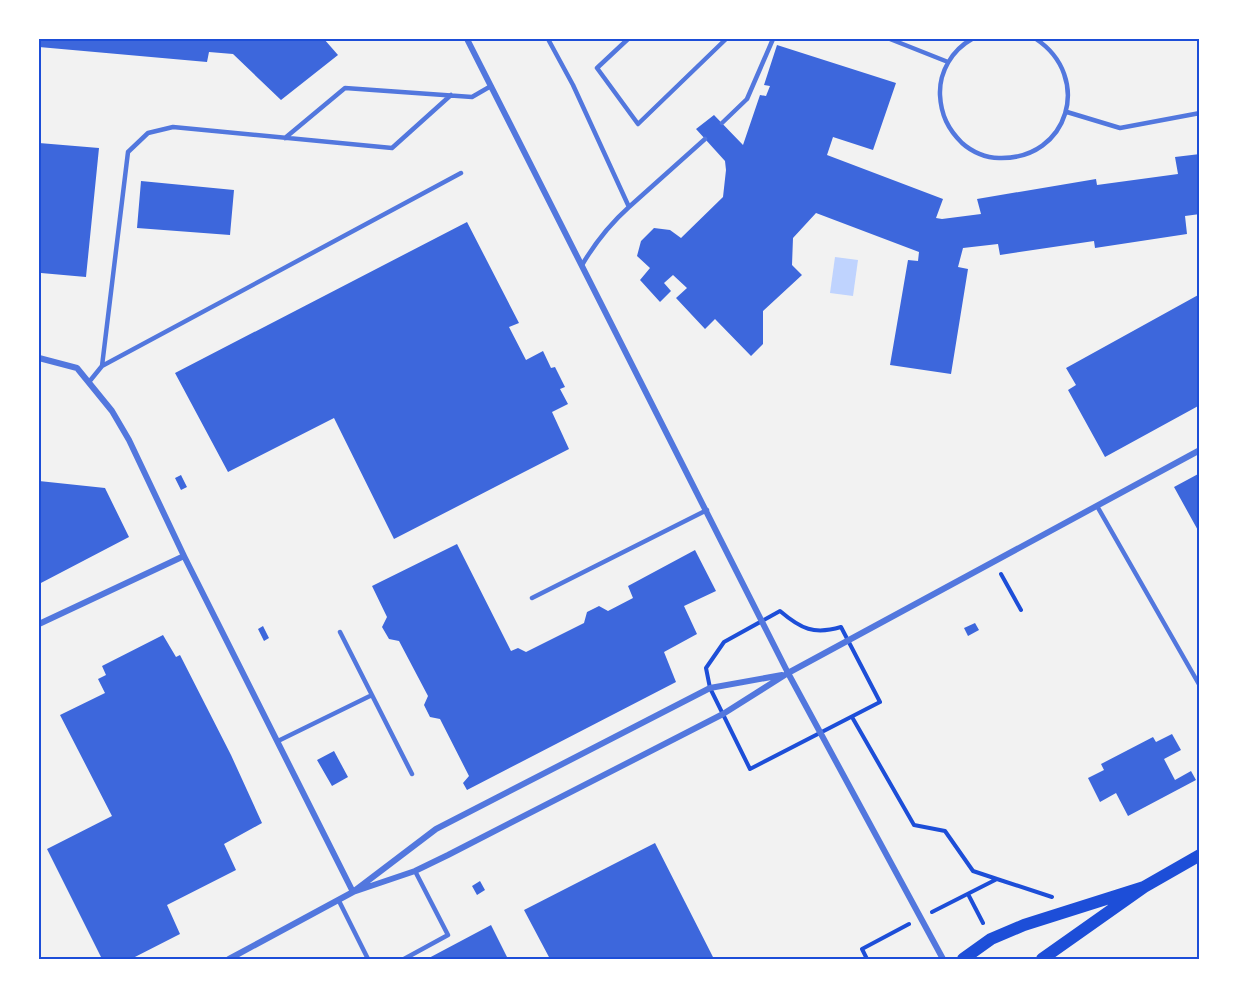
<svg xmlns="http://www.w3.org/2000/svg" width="1239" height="998" font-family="Commissioner,sans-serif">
<rect width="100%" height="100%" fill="#f2f2f2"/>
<path fill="#bfd3fe" d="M 835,257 L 858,260 L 853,296 L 830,293 Z"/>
<path fill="#3d67dc" d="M 39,39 L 324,39 L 338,55 L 281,100 L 233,54 L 209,52 L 207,62 L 39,47 Z
M 777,45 L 896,83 L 873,150 L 833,137 L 827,155 L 943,199 L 936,218 L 942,219 L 981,214 L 977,199 L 1096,179 L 1097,185 L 1178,174 L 1175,157 L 1200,154 L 1200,214 L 1185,216 L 1187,234 L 1095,248 L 1094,241 L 1000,255 L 998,244 L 963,248 L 958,267 L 968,269 L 951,374 L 890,365 L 908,260 L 918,261 L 919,252 L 816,213 L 793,238 L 792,265 L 802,275 L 763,311 L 763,344 L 751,356 L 715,319 L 705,329 L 676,298 L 687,288 L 673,275 L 664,283 L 671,291 L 660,302 L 640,280 L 650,268 L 637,256 L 641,241 L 654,228 L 670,230 L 681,238 L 723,197 L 726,170 L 725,161 L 696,129 L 714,115 L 743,145 L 760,95 L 766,96 L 770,86 L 764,85 Z
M 39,143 L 99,148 L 86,277 L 41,273 L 39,277 Z
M 141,181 L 234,190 L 230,235 L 137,228 Z
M 467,222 L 519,323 L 509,327 L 526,360 L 543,351 L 551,368 L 555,367 L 565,387 L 560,389 L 568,404 L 552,412 L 569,449 L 394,539 L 334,418 L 228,472 L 175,373 Z
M 1200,294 L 1200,405 L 1105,457 L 1068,390 L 1076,385 L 1066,368 Z
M 1200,473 L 1200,534 L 1174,487 Z
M 181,475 L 187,487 L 181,490 L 175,478 Z
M 39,481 L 105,488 L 129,537 L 39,584 Z
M 457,544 L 511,651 L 518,648 L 526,652 L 584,623 L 587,612 L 599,606 L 608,611 L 633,598 L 628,586 L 695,550 L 716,591 L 684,606 L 697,634 L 664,652 L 676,682 L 467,790 L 463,783 L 469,776 L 440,719 L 430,717 L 424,705 L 428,696 L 399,641 L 389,639 L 382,627 L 387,617 L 372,586 Z
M 975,623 L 979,630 L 968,636 L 964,628 Z
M 263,626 L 269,638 L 264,641 L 258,629 Z
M 163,635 L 176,657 L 180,655 L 231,755 L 262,823 L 224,844 L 236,870 L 167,905 L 180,934 L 131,959 L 102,959 L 47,849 L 112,816 L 60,715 L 105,693 L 98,679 L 106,675 L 102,666 Z
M 1172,734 L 1181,750 L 1164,759 L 1175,780 L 1191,771 L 1196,780 L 1128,816 L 1116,793 L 1100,802 L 1088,778 L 1104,770 L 1101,764 L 1153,737 L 1156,742 Z
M 334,751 L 348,777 L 332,786 L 317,760 Z
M 655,843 L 714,959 L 550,959 L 524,910 Z
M 480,881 L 485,890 L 477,895 L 472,886 Z
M 491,925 L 508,959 L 427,959 Z"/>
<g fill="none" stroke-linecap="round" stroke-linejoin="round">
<path stroke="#1d4ed8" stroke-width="4" d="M 1001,574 L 1021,610
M 780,611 C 801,629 814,635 841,627 L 880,702 L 750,769 L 710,688 L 706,668 L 724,642 Z
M 852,717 L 914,825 L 945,831 L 973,871 L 997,879
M 968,894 L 983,923
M 932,912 L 997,879 L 1052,897
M 867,959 L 862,949 L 909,924"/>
<path stroke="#5277de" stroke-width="4.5" d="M 548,39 L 573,85 L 629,207 L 705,139
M 628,39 L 597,68 L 638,124 L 726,39
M 890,39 L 948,62
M 972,39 C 952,50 939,72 940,95 C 941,115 948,129 962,143 C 972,152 986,158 999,158 C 1069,160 1093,77 1036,39
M 1067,112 L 1120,128 L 1200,113
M 722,123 L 747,99 L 773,39
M 285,138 L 345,88 L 472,97 L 491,86
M 582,265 C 595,243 610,224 629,207
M 102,366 L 461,173
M 89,382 L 102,366 L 128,152 L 148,133 L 173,127 L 392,148 L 451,95
M 1097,506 L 1200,686
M 532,598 L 707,510
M 340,632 L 412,774
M 278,741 L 372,695
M 339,901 L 368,959
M 404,959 L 448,935 L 415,871"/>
<path stroke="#5277de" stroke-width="6" d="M 467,39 L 788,673 L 943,959
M 39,358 L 77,368 L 112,411 L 129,440 L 184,556 L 353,892
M 39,624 L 184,556
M 353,892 L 415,871 L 448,855 L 723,714 L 788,673 L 1200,450
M 229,959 L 353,892 L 436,829 L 710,688 L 782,675"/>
<path stroke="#1d4ed8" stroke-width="12" d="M 963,959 L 991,939 L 1024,925 L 1144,887
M 1042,959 L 1144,887 L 1200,855"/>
</g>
<rect width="1239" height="998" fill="none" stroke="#ffffff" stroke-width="81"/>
<rect x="40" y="40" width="1158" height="918" fill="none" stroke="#1d4ed8" stroke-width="2"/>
</svg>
